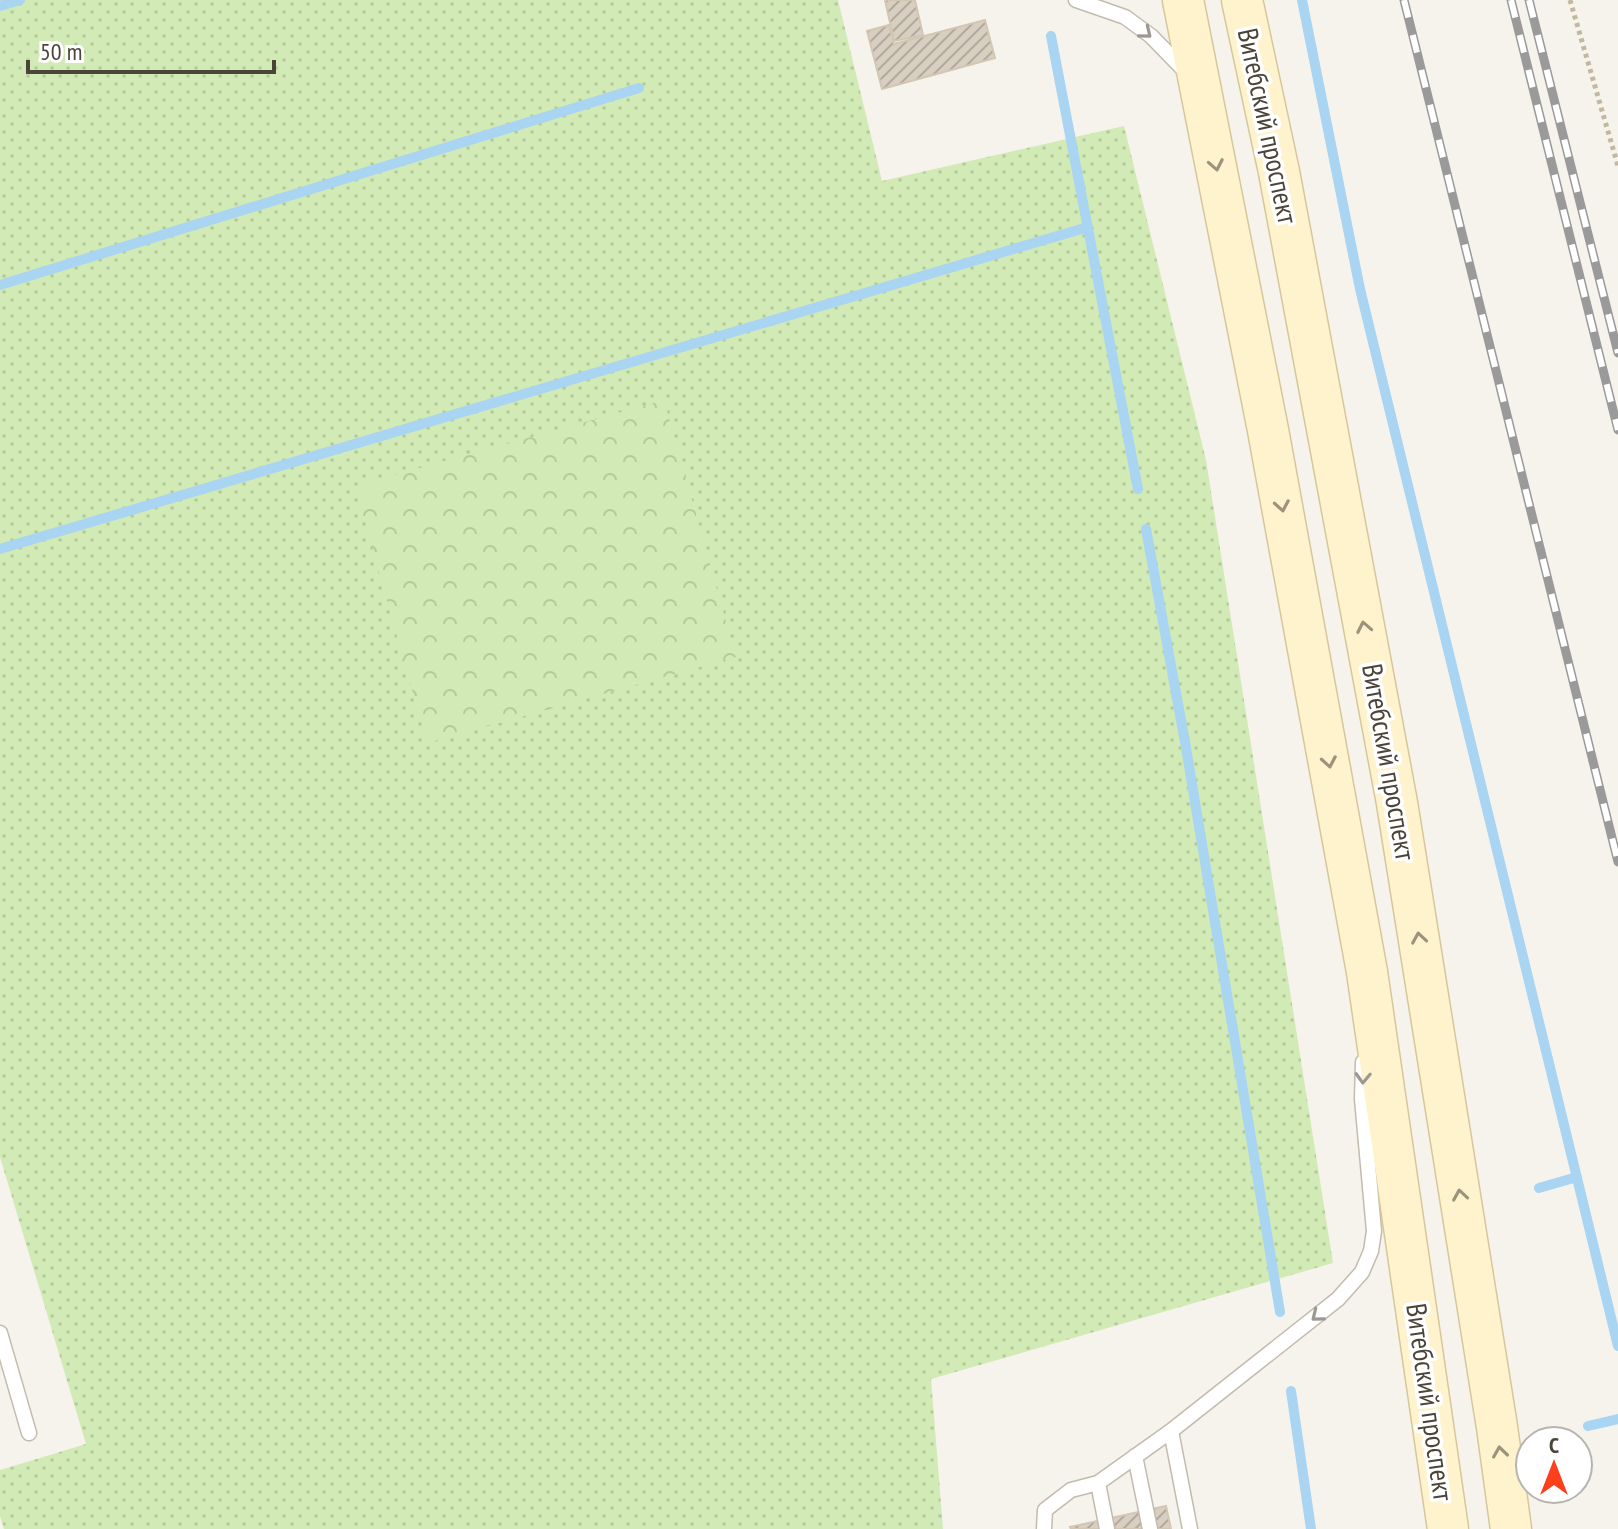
<svg xmlns="http://www.w3.org/2000/svg" width="1618" height="1529" font-family="'PT Sans Narrow',sans-serif">
<defs>
<pattern id="grass-dots" width="8" height="8" patternUnits="userSpaceOnUse" patternTransform="scale(2)"><rect width="8" height="8" fill="#d2eab5"/><path d="M2 2h.1M6 6h.1" fill="none" stroke="#b6ca9c" stroke-width="1.8" stroke-linecap="round"/></pattern>
<pattern id="forest-crowns" width="20" height="18" patternUnits="userSpaceOnUse" patternTransform="scale(2)"><rect width="20" height="18" fill="#d2eab5"/><path d="M2 6a3 3 0 1 1 6 0M12 15a3 3 0 1 1 6 0" fill="none" stroke="#b6ca9c"/></pattern>
<pattern id="building-hatch" width="6" height="6" patternUnits="userSpaceOnUse" patternTransform="scale(2)"><rect width="6" height="6" fill="#d8cfc1"/><path d="M-1 1l2-2M0 6l6-6M5 7l2-2" fill="none" stroke="#b1aa9e"/></pattern>
</defs>
<rect width="100%" height="100%" fill="#f6f3ec"/>
<path fill="url(#grass-dots)" d="M 0,0 L 838,0 L 882,181 L 1124,126 L 1206,460 L 1333,1263 L 931,1379 L 943,1529 L 4,1529 L 0,1516 L 0,1470 L 86,1444 L 0,1157 Z"/>
<path fill="url(#forest-crowns)" d="M 664,400 L 736,657 L 427,743 L 355,486 Z"/>
<g fill="none" stroke-linecap="round" stroke-linejoin="round">
<path stroke="#a9d4f2" stroke-width="10" d="M 1302,0 L 1360,289 L 1618,1346
M 0,6 L 20,0
M 1051,36 L 1138,489
M 0,285 L 639,88
M 1146,529 L 1185,742 L 1280,1312
M 0,549 L 1088,227
M 1539,1188 L 1577,1177
M 1291,1391 L 1311,1529
M 1588,1426 L 1618,1419"/>
</g>
<path fill="url(#building-hatch)" stroke="#d3c7b4" stroke-width="2" d="M 885,0 L 915,0 L 923,35 L 894,41 Z
M 985,20 L 995,58 L 882,89 L 867,31 L 889,25 L 894,44 Z
M 1166,1506 L 1171,1529 L 1071,1529 L 1070,1527 Z"/>
<g fill="none" stroke-linecap="round" stroke-linejoin="round">
<g stroke="#c2bbae" stroke-width="17">
<path id="lane" d="M 1076,0 L 1125,17 L 1151,36 L 1187,73
M 0,1333 L 29,1433
M 1171,1431 L 1190,1529
M 1135,1456 L 1150,1529
M 1098,1483 L 1107,1529
M 1044,1529 L 1045,1510 L 1071,1490 L 1098,1483 L 1171,1431 L 1338,1299 L 1362,1272 L 1371,1251 L 1374,1231 L 1362,1099 L 1363,1062"/>
</g>
<g stroke="#d6c79b" stroke-width="43">
<path id="secondary" d="M 1183,0 L 1268,430 L 1367,972 L 1448,1529
M 1242,0 L 1279,172 L 1397,803 L 1497,1427 L 1511,1529"/>
</g>
<path stroke="#c4b79f" stroke-width="5" stroke-dasharray="4 4" stroke-linecap="butt" d="M 1570,0 L 1618,166"/>
<use href="#lane" stroke="#fff" stroke-width="14"/>
<use href="#secondary" stroke="#fff3cd" stroke-width="40"/>
<g stroke="#9a9a9a" stroke-width="9">
<path id="rail" d="M 1404,0 L 1618,862
M 1511,0 L 1618,430
M 1529,0 L 1618,353"/>
</g>
<use href="#rail" stroke="#fff" stroke-width="6" stroke-dasharray="18" stroke-linecap="butt"/>
</g>
<defs><path id="oneway-chevron" d="M-2-3.5L2.5 0L-2 3.5" fill="none" stroke-width="1.6" stroke-linecap="round" stroke-linejoin="round" transform="scale(2)"/></defs>
<g stroke="#9c9892">
<use href="#oneway-chevron" transform="translate(1146 33) rotate(39)"/>
<use href="#oneway-chevron" transform="translate(1363 1078) rotate(92)"/>
<use href="#oneway-chevron" transform="translate(1317 1316) rotate(141)"/>
</g>
<g stroke="#9c937c">
<use href="#oneway-chevron" transform="translate(1216 165) rotate(79)"/>
<use href="#oneway-chevron" transform="translate(1282 506) rotate(80)"/>
<use href="#oneway-chevron" transform="translate(1364 627) rotate(-101)"/>
<use href="#oneway-chevron" transform="translate(1329 762) rotate(80)"/>
<use href="#oneway-chevron" transform="translate(1419 938) rotate(-99)"/>
<use href="#oneway-chevron" transform="translate(1460 1195) rotate(-99)"/>
<use href="#oneway-chevron" transform="translate(1500 1452) rotate(-98)"/>
</g>
<g text-anchor="middle" stroke-width="7" stroke-linejoin="round" paint-order="stroke">
<g font-size="28" fill="#4b4439" stroke="#fff">
<text transform="translate(1268 126) rotate(78)" y="10">Витебский проспект</text>
<text transform="translate(1389 762) rotate(80)" y="10">Витебский проспект</text>
<text transform="translate(1430 1402) rotate(82)" y="10">Витебский проспект</text>
</g>
</g>
<g transform="translate(1554 1465)"><circle r="38" fill="#ffffff" stroke="#b7b4b0" stroke-width="2"/>
<path d="M0-6L14 30L0 20L-14 30Z" fill="#fc3f1d"/>
<text y="-12" font-size="22" font-weight="bold" text-anchor="middle" fill="#4b4439">С</text>
</g>
<path d="M28 60v12h246v-12" fill="none" stroke="#4b4439" stroke-width="4"/>
<text x="40" y="60" font-size="24" fill="#4b4439" stroke="#ffffff" stroke-width="6" paint-order="stroke">50 m</text>
</svg>
